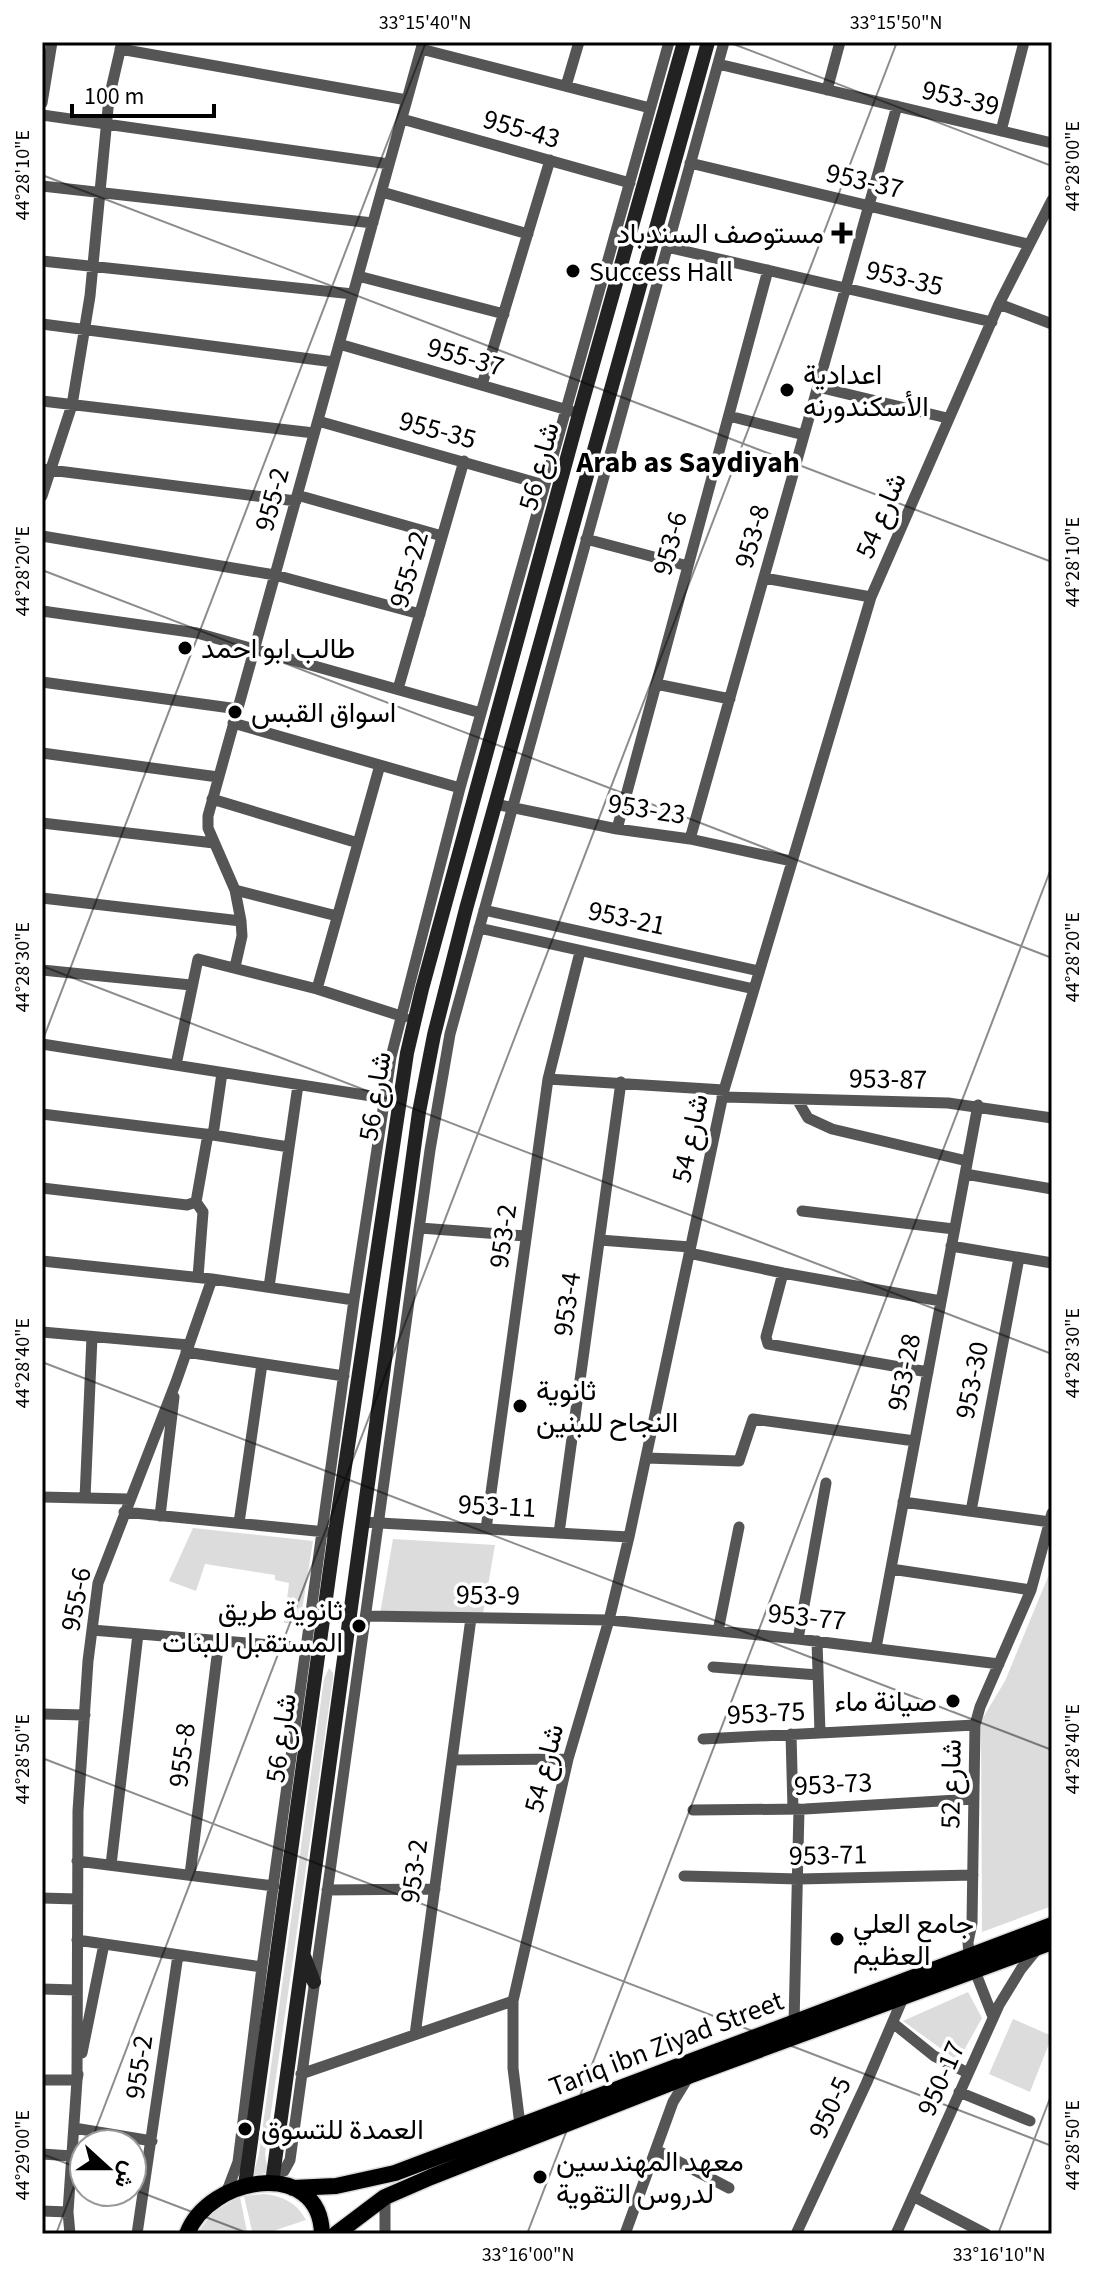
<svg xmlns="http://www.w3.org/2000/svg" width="1094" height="2276" font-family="'Source Sans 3',Vazirmatn,sans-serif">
<rect width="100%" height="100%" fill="#fff"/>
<path fill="#dcdcdc" d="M 193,1528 L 313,1541 L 300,1623 L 284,1623 L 289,1583 L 275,1580 L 275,1575 L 205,1564 L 196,1591 L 169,1581 Z
M 393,1539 L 495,1545 L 483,1614 L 380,1614 Z
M 1052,1567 L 1052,1906 L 982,1932 L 981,1721 L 1005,1681 Z
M 329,1668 L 333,1673 L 333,1679 L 265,2154 L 268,2173 L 253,2175 L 259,2154 L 324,1679 Z
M 968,1992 L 982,2018 L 958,2061 L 903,2021 Z
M 1013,2019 L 1052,2036 L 1030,2092 L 989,2074 Z
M 264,2194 C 283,2196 297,2203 306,2220 L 264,2234 L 252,2231 L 244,2196 Z
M 240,2197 L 247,2232 L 197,2234 L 213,2212 Z"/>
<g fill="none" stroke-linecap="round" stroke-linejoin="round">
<g stroke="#dbdbdb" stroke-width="19">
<path id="primary" d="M 293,2188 L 336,2186 L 395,2173 L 1052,1925
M 187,2234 C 209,2176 320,2157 322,2234
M 336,2234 L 385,2197 L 431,2177 L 691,2075 L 1052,1942"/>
</g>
<path stroke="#555" stroke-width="11" d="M 120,49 L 407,100
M 421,49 L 650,108
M 718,64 L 1052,143
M 566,86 L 579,42
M 827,90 L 840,42
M 42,103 L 52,42
M 42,115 L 389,164
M 402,119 L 630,183
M 1001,131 L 1024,42
M 690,163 L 1028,244
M 42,186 L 373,223
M 382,192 L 528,234
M 667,247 L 992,322
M 42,261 L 353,294
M 358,276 L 504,314
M 999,304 L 1052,324
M 42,324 L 334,362
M 339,344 L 571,411
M 482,385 L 550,160
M 818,387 L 947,418
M 42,401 L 314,433
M 729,416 L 804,435
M 318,421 L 544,485
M 42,469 L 296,501
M 297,495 L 442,536
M 42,496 L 72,405 L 90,296 L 109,98 L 122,42
M 42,536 L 275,575 L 420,614
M 586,539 L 688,566
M 764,578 L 871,597
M 42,611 L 197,633 L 481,713
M 42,682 L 238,709
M 656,684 L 730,699
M 398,689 L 464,461
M 233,723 L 460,788
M 42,753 L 218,777
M 212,799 L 358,843
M 495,804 L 617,829 L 690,839 L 791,861
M 42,823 L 214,843
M 617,829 L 768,270
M 690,839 L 897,106
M 235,890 L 337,916
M 42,898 L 241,921
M 484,910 L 759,971
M 479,928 L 754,989
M 235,967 L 242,936 L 241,921 L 235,890 L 208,828 L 208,816 L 423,42
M 42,970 L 191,985
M 317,989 L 380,765
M 42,1044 L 384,1098
M 176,1065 L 198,959 L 317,989 L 404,1017
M 548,1079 L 724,1090
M 722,1097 L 948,1103 L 1052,1118
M 798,1101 L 808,1118 L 832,1129 L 967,1161
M 42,1114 L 213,1135 L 289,1147
M 213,1135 L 222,1073
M 965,1174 L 1052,1189
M 42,1188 L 187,1205 L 196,1202
M 196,1202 L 203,1212 L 198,1277
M 196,1202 L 208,1134
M 802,1211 L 954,1229
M 420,1228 L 526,1236
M 600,1240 L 690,1247
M 951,1246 L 1052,1263
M 689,1253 L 783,1273 L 941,1301
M 42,1261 L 212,1279 L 354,1300
M 783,1273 L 766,1337 L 768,1344 L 928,1372
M 269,1287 L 298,1085
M 42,1332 L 189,1345
M 186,1352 L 344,1376
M 646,1458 L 739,1461 L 753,1419 L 915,1441
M 42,1497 L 129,1499
M 85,1498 L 92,1337
M 903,1502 L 1050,1522
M 971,1511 L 1019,1258
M 124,1512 L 326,1532
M 160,1516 L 174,1397
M 362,1522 L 629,1537
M 239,1523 L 262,1364
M 486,1529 L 548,1079 L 580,952
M 559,1533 L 621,1082
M 891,1569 L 1031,1590
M 366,1616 L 609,1620 L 798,1639 L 999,1664
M 92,1630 L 306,1648
M 718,1631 L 739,1527
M 798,1639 L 826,1483
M 817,1641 L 820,1733
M 876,1648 L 978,1105
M 713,1667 L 818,1675
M 42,1714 L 85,1715
M 791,1734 L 793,1809
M 703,1739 L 975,1725
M 452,1760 L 568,1759
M 693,1810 L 805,1809 L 974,1799
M 77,1861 L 274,1886
M 111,1865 L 138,1634
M 190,1875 L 219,1640
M 684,1876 L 799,1879 L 973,1875
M 327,1890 L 435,1889
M 42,1898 L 77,1899
M 77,1940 L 262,1967
M 42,1989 L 77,1990
M 993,2017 L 969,1956 L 968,1942 L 972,1923 L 975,1725 L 980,1707 L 1031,1590 L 1052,1513
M 794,2023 L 799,1809
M 893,2023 L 934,2056 L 968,2073
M 415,2035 L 471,1618
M 82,2053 L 104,1944
M 301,2074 L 513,2001
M 42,2080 L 77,2080 L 78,2074
M 959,2092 L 1030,2121
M 520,2125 L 513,2068 L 513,2001 L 568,1759 L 609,1620 L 629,1537 L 724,1090 L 871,597 L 999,304 L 1052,200
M 74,2128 L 152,2141
M 656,2150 L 729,2188
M 42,2154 L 72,2156
M 273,2174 L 284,2171 L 290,2160 L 430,1150 L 450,1034 L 724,42
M 227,2191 L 238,2162 L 262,1967 L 354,1300 L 391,1057 L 460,788 L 669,42
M 913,2196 L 986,2234
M 385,2197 L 385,2234
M 42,2211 L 68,2212
M 70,2234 L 68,2212 L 77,2080 L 78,1811 L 88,1661 L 98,1583 L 176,1382 L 212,1279
M 137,2234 L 178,1955
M 625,2234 L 673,2102 L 689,2076
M 796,2234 L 866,2084 L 903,1998
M 896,2234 L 999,2005 L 1021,1969 L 1038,1948"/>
<path stroke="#222" stroke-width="14" d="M 304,1956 L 314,1982
M 272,2183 L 419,1112 L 434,1035 L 466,909 L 708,42
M 245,2185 L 335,1533 L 407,1053 L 422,989 L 579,414 L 684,42"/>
<use href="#primary" stroke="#000" stroke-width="16"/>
</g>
<path fill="none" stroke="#000" stroke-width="2" stroke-opacity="0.45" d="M 728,42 L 1052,166M 42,175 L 1052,562M 42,570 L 1052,958M 42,966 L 1052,1354M 42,1042 L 426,42M 42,1362 L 1052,1750M 42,1758 L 1052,2146M 90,2144 L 897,42M 42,2154 L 84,2170M 132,2189 L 250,2234M 56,2234 L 84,2160M 527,2234 L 1052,866M 998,2234 L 1052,2093"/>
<g fill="#000" stroke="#fff" stroke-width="3">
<path d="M838 221h8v8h8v8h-8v8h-8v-8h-8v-8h8z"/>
<circle cx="573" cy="271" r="8"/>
<circle cx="787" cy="390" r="8"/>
<circle cx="185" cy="648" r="8"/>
<circle cx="235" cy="712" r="8"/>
<circle cx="520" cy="1406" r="8"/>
<circle cx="359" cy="1626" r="8"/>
<circle cx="953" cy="1701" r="8"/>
<circle cx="837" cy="1939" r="8"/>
<circle cx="245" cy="2129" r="8"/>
<circle cx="540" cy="2177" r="8"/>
</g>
<g text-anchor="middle" stroke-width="7" stroke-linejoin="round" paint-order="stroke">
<g font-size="28" fill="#000" stroke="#fff">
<text transform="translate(961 97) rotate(13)" y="10">953-39</text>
<text transform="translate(522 128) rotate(16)" y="10">955-43</text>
<text transform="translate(865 180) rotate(13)" y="10">953-37</text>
<text transform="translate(905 277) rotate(13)" y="10">953-35</text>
<text transform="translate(466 356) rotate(16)" y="10">955-37</text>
<text transform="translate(438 429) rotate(15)" y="10">955-35</text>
<text transform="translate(538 466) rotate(-75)" y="10">شارع 56</text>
<text transform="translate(271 499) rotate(-75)" y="10">955-2</text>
<text transform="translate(880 515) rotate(-67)" y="10">شارع 54</text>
<text transform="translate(751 536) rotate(-74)" y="10">953-8</text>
<text transform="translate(669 543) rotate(-75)" y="10">953-6</text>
<text transform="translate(408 569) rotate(-74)" y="10">955-22</text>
<text transform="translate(647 808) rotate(9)" y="10">953-23</text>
<text transform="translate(627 917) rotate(12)" y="10">953-21</text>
<text transform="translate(888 1078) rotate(1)" y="10">953-87</text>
<text transform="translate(374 1096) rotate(-81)" y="10">شارع 56</text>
<text transform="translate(689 1138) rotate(-78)" y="10">شارع 54</text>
<text transform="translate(502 1236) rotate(-82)" y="10">953-2</text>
<text transform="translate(566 1304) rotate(-82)" y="10">953-4</text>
<text transform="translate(903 1372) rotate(-79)" y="10">953-28</text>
<text transform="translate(971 1380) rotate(-79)" y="10">953-30</text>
<text transform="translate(497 1505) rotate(3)" y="10">953-11</text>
<text transform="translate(488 1594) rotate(1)" y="10">953-9</text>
<text transform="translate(75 1599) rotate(-79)" y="10">955-6</text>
<text transform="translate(807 1616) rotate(6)" y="10">953-77</text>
<text transform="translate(766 1712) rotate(-3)" y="10">953-75</text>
<text transform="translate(280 1738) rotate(-82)" y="10">شارع 56</text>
<text transform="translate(181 1755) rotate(-83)" y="10">955-8</text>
<text transform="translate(543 1768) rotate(-76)" y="10">شارع 54</text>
<text transform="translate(833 1783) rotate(-3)" y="10">953-73</text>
<text transform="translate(950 1784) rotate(-89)" y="10">شارع 52</text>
<text transform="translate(828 1854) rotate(-1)" y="10">953-71</text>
<text transform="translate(413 1871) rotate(-82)" y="10">953-2</text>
<text transform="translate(666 2043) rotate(-21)" y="10">Tariq ibn Ziyad Street</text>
<text transform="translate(138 2067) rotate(-82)" y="10">955-2</text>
<text transform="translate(940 2078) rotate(-66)" y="10">950-17</text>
<text transform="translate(829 2107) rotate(-65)" y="10">950-5</text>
</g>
<g font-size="28" fill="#000" stroke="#fff" text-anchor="start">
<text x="824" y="243" text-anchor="end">مستوصف السندباد</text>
<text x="589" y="281">Success Hall</text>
<text x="803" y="384">اعدادية<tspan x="803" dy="32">الأسكندورنه</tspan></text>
<text x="201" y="658">طالب ابو احمد</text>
<text x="251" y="722">اسواق القبس</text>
<text x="536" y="1400">ثانوية<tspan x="536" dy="32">النجاح للبنين</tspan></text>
<text x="343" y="1620" text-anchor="end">ثانوية طريق<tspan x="343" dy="32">المستقبل للبنات</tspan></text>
<text x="937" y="1711" text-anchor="end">صيانة ماء</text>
<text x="853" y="1933">جامع العلي<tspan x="853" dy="32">العظيم</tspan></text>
<text x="261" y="2139">العمدة للتسوق</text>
<text x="556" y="2171">معهد المهندسين<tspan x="556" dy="32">لدروس التقوية</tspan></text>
</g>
<g font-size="30" font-weight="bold" fill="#000" stroke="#fff">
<text x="688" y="472">Arab as Saydiyah</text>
</g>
</g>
<rect width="1094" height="2276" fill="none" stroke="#ffffff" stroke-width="88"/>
<g transform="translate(108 2168) rotate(111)"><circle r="38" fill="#ffffff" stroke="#999999" stroke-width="2"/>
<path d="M0-6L14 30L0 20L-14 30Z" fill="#000000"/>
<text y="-12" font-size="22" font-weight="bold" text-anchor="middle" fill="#000000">ش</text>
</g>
<path d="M72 104v12h142v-12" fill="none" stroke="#000000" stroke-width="4"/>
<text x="84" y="104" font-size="24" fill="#000000" stroke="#ffffff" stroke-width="6" paint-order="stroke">100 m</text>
<rect x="44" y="44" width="1006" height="2188" fill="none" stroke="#000" stroke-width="3"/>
<g font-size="20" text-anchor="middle" fill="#000">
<text x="425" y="29">33°15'40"N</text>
<text x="896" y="29">33°15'50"N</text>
<text transform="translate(1072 166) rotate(-90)" y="7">44°28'00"E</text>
<text transform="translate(22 175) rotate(-90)" y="7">44°28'10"E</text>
<text transform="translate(1072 562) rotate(-90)" y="7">44°28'10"E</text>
<text transform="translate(22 571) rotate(-90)" y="7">44°28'20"E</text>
<text transform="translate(1072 957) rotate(-90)" y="7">44°28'20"E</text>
<text transform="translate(22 967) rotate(-90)" y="7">44°28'30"E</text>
<text transform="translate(1072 1353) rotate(-90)" y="7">44°28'30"E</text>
<text transform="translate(22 1363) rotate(-90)" y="7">44°28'40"E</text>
<text transform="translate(1072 1749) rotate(-90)" y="7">44°28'40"E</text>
<text transform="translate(22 1759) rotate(-90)" y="7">44°28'50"E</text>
<text transform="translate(1072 2145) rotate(-90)" y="7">44°28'50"E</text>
<text transform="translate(22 2155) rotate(-90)" y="7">44°29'00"E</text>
<text x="528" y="2261">33°16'00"N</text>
<text x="999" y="2261">33°16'10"N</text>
</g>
</svg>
